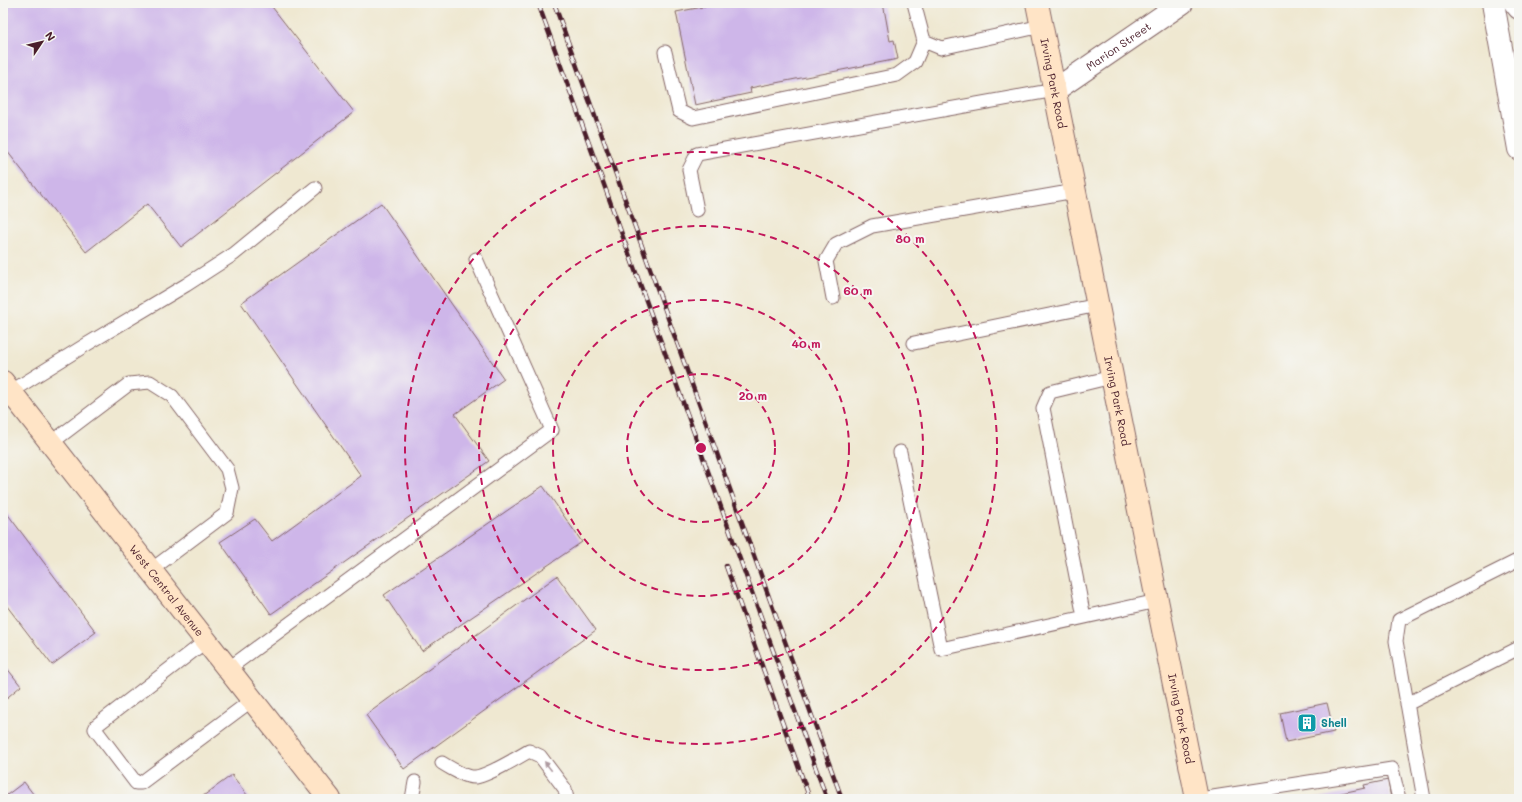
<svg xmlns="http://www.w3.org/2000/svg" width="1522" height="802" font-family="Mali,sans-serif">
<rect width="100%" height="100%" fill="#f6f6f2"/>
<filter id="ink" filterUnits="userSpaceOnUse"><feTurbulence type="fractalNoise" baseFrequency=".025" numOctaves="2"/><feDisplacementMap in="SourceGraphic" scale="8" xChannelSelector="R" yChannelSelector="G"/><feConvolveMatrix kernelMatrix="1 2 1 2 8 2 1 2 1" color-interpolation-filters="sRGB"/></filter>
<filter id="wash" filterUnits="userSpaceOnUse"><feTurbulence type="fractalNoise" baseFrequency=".012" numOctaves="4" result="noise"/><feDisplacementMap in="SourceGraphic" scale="16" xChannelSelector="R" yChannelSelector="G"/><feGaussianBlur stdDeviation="0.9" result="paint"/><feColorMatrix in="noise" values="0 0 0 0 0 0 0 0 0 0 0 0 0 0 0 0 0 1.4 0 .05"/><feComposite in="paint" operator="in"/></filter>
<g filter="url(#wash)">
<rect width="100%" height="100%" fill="#efe8d1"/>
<g id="blocks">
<path fill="#ceb6e9" d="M 3,3 L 269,3 L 354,112 L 181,247 L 147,204 L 86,252 L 3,146 Z
M 724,3 L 883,3 L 890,41 L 894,40 L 898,59 L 750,88 L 751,93 L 695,105 L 676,12 Z
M 381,203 L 504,379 L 455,414 L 489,461 L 271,614 L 220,542 L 255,519 L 272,541 L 361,476 L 241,303 Z
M 543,486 L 582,542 L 422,651 L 384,595 Z
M 3,508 L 96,632 L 52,665 L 3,601 Z
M 557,576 L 596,630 L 404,769 L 366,715 Z
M 6,667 L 21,686 L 3,701 L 3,669 Z
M 1327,703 L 1334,732 L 1286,742 L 1280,713 Z
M 232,775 L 250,799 L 199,799 Z
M 1388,780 L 1391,799 L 1314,799 L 1365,788 L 1364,785 Z
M 24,782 L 37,799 L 3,799 L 3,798 Z"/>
</g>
</g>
<g filter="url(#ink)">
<use href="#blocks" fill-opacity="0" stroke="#846565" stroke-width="1"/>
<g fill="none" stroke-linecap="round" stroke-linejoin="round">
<g stroke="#846565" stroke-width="15">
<path id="lane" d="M 924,41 L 941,48 L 1042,26
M 665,52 L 679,111 L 693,118 L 897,75 L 915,62 L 924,41 L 914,3
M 697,210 L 689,170 L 697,154 L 1055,90
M 833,298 L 826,261 L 836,244 L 872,226 L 1075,191
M 914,343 L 1098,305
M 10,392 L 84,346 L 186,285 L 234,254 L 315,188
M 51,443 L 129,384 L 150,382 L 172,396 L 227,469 L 232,488 L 227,513 L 151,570
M 900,452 L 941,649 L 1157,601
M 1084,617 L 1043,408 L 1050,392 L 1112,377
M 206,641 L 97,725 L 95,729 L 136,783 L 141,783 L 252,700
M 228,669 L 552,430 L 476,259
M 1407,704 L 1519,648
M 442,763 C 450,768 466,778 476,777 C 489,775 517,758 529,751 L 540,756 L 565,789 L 567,799
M 412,799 L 415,782
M 1200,799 L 1392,769 L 1399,799
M 1424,799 L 1396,641 L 1399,620 L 1519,560"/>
</g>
<g stroke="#846565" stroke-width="24">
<g id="street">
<path d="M 1493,3 L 1519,149"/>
<path d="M 1515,3 L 1519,8"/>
<path id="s1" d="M 1055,90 L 1182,3"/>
</g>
</g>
<g stroke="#846565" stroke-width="24">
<g id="secondary">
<path id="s2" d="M 1037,3 L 1197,799"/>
<path id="s3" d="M 3,382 L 330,799"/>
</g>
</g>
<use href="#lane" stroke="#fff" stroke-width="13"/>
<use href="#street" stroke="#fff" stroke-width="22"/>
<use href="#secondary" stroke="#ffe4c6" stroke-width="22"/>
<g stroke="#4a1f2b" stroke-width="4.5">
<path id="rail" d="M 538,3 L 827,799
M 554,3 L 842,799
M 726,566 L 810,799"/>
</g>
<use href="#rail" stroke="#f6f6f2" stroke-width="3" stroke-dasharray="9" stroke-linecap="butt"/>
</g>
<defs><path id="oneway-solid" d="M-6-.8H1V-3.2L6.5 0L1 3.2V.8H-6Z"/></defs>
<use fill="#ae9aa0" href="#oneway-solid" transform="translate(548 766) rotate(-128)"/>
</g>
<g fill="none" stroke="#c2185b" stroke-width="2" stroke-dasharray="7 5">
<circle cx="701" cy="448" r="74"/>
<circle cx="701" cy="448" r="148"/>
<circle cx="701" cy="448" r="222"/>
<circle cx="701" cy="448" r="296"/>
</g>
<defs>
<g id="building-square" transform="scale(1)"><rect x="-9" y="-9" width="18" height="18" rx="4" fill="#0f9aa8" stroke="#f6f6f2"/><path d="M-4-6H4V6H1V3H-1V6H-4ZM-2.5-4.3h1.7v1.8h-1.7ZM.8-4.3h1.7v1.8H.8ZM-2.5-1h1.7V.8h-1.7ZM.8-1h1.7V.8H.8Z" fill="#fff"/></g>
</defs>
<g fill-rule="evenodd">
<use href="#building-square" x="1307" y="723"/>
</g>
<g text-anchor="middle" stroke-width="4" stroke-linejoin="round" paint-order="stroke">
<g font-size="11" fill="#4a1f2b" stroke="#f6f6f2">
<text dy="4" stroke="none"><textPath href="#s1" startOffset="77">Marion Street</textPath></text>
<text dy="4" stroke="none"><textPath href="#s2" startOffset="82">Irving Park Road</textPath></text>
<text dy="4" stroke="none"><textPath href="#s2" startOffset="406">Irving Park Road</textPath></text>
<text dy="4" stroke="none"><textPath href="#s3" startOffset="265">West Central Avenue</textPath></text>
<text dy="4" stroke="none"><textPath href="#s2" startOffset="730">Irving Park Road</textPath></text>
</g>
<g font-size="11" font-weight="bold" fill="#0d838f" stroke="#f6f6f2" text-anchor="start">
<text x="1321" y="727">Shell</text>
</g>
</g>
<circle cx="701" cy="448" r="6" fill="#c2185b" stroke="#f6f6f2" stroke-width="2"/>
<g font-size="12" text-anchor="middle" font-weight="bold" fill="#c2185b" stroke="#f6f6f2" stroke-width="4" stroke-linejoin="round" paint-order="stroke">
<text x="910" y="243">80 m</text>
<text x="858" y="295">60 m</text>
<text x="806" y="348">40 m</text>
<text x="753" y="400">20 m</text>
</g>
<rect width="1522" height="802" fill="none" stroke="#f6f6f2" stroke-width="16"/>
<g transform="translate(42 42) rotate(55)" stroke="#f6f6f2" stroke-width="3" paint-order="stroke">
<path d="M0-3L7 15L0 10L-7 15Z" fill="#4a1f2b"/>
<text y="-6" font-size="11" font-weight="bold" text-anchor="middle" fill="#4a1f2b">N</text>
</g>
</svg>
